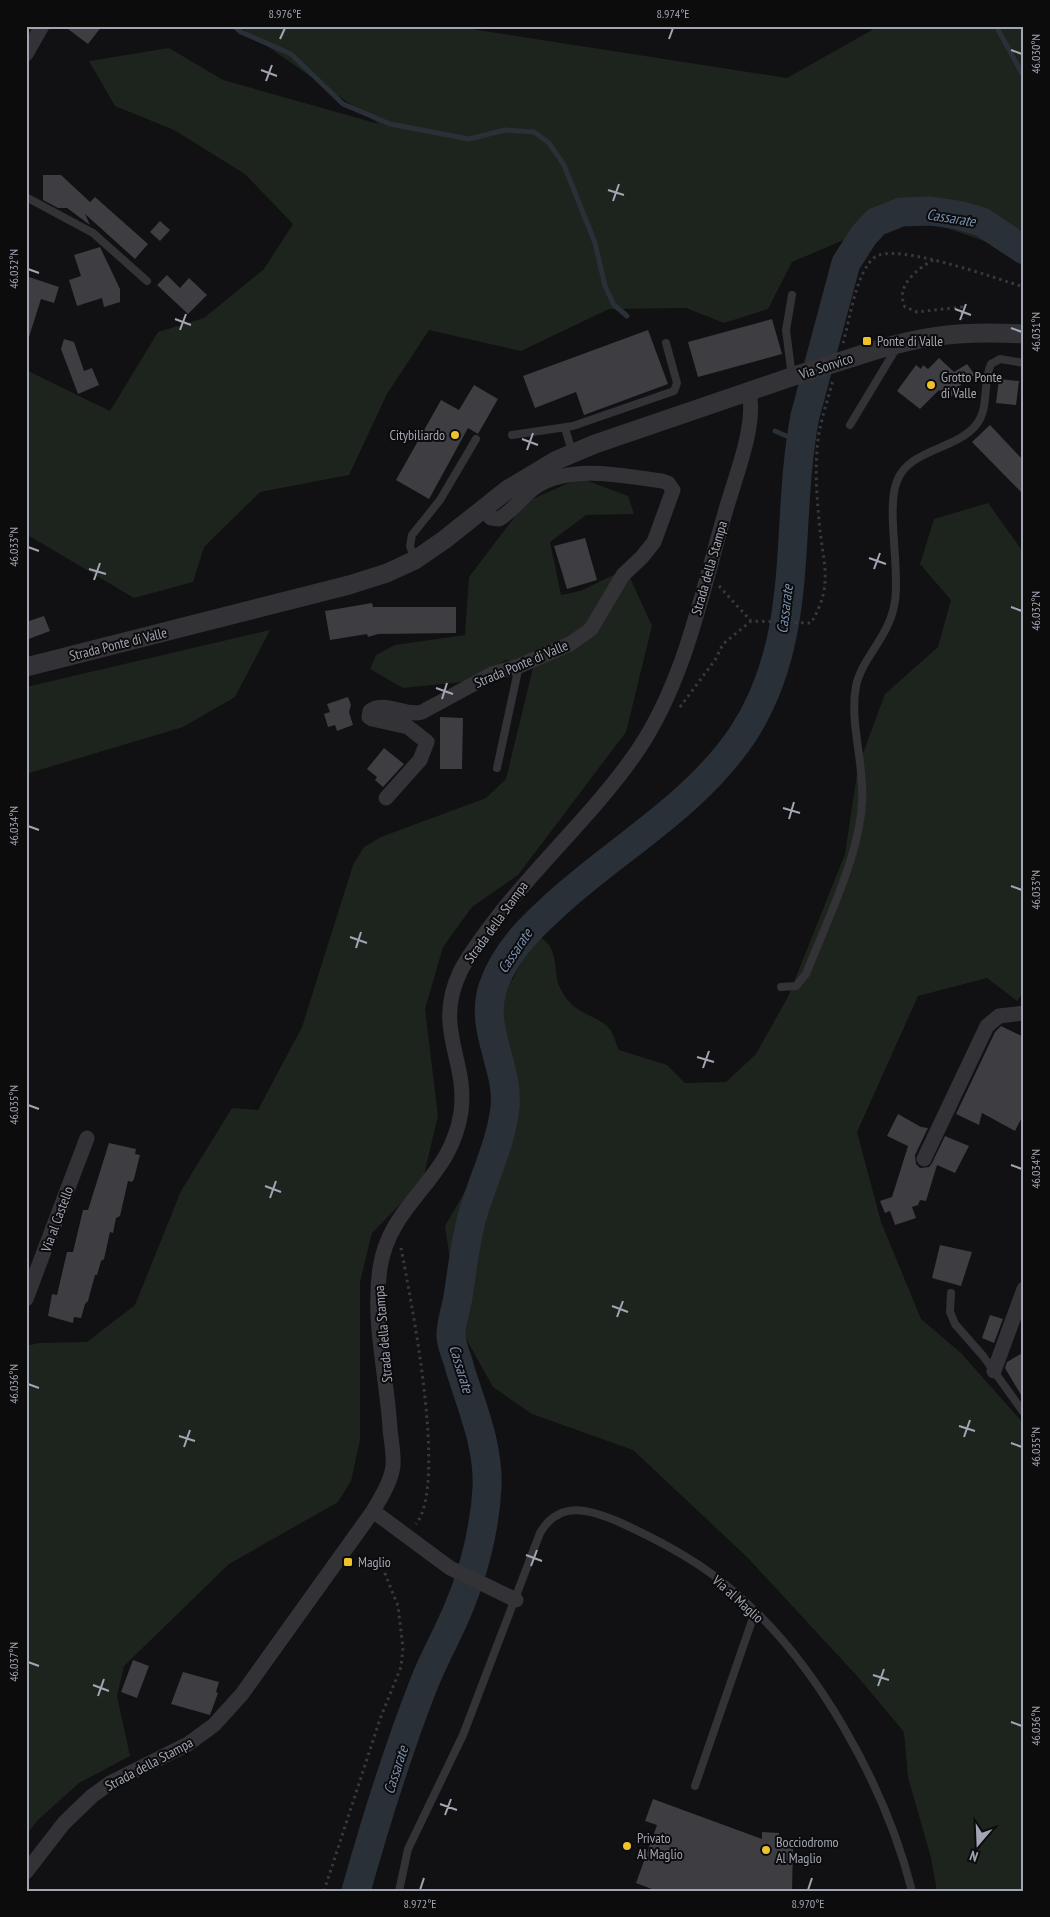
<svg xmlns="http://www.w3.org/2000/svg" width="1050" height="1917" font-family="'PT Sans Narrow',sans-serif">
<rect width="100%" height="100%" fill="#111012"/>
<path fill="#1d241e" d="M 238,26 L 452,26 L 787,78 L 879,26 L 1024,26 L 1024,255 L 938,225 L 877,226 L 792,262 L 768,309 L 724,323 L 686,308 L 609,309 L 521,351 L 429,330 L 387,394 L 349,475 L 260,492 L 204,547 L 193,582 L 134,598 L 26,534 L 26,370 L 110,411 L 158,332 L 204,318 L 264,269 L 293,224 L 245,174 L 174,130 L 115,106 L 89,61 L 169,48 L 223,80 L 379,124 Z
M 580,478 L 628,496 L 634,514 L 586,515 L 550,542 L 561,595 L 580,591 L 626,569 L 652,626 L 626,732 L 518,875 L 472,907 L 443,947 L 425,1009 L 438,1116 L 427,1162 L 423,1181 L 372,1233 L 360,1282 L 360,1440 L 351,1481 L 338,1502 L 229,1564 L 124,1666 L 117,1696 L 130,1756 L 79,1783 L 38,1820 L 26,1835 L 26,1346 L 39,1343 L 87,1342 L 135,1305 L 181,1191 L 232,1108 L 258,1110 L 302,1027 L 353,865 L 364,847 L 381,837 L 486,798 L 506,779 L 533,668 L 506,660 L 471,681 L 403,688 L 370,669 L 376,655 L 395,645 L 465,635 L 469,577 L 526,502 Z
M 988,503 L 1024,553 L 1024,991 L 1017,1001 L 987,978 L 918,996 L 857,1132 L 881,1222 L 921,1319 L 961,1353 L 1024,1424 L 1024,1891 L 937,1891 L 931,1858 L 908,1777 L 904,1732 L 858,1677 L 747,1557 L 633,1450 L 532,1414 L 493,1387 L 460,1328 L 445,1226 L 475,1174 L 500,1112 L 491,1021 L 536,934 C 565,951 548,971 564,995 C 576,1014 591,1013 607,1026 C 613,1031 616,1044 619,1050 L 667,1065 L 685,1083 L 726,1082 L 756,1054 L 788,997 L 845,854 L 858,767 L 885,694 L 938,647 L 951,600 L 920,564 L 934,519 Z
M 270,630 L 235,697 L 183,727 L 26,774 L 26,687 Z"/>
<g fill="none" stroke-linecap="round" stroke-linejoin="round">
<path stroke="#293037" stroke-width="5" d="M 234,26 L 241,32 L 291,54 L 343,104 L 390,124 L 469,139 L 505,130 L 534,132 L 549,143 L 564,165 L 595,243 L 605,286 L 614,305 L 627,316
M 996,26 L 1024,77
M 775,431 L 800,442"/>
<path stroke="#293037" stroke-width="29" d="M 356,1891 C 376,1820 398,1749 425,1681 C 435,1656 449,1632 459,1607 C 474,1571 485,1527 487,1488 C 489,1447 472,1407 460,1369 C 458,1359 452,1348 451,1337 C 450,1325 456,1310 458,1297 C 462,1271 465,1243 472,1217 C 482,1181 501,1145 505,1107 C 509,1067 479,1029 493,987 C 506,949 534,924 563,898 C 623,845 698,802 743,734 C 807,636 784,524 805,416 L 846,263 L 864,235 L 876,222 L 901,212 L 930,211 L 958,215 L 982,222 L 1024,250"/>
</g>
<path fill="#3d3d42" d="M 64,26 L 102,26 L 88,44 Z
M 43,175 L 61,175 L 90,202 L 95,197 L 148,244 L 135,259 L 85,214 L 90,225 L 67,208 L 58,208 L 43,200 Z
M 160,221 L 170,230 L 160,241 L 150,232 Z
M 100,247 L 120,289 L 120,302 L 104,307 L 102,298 L 77,306 L 69,280 L 81,276 L 74,255 Z
M 167,275 L 180,288 L 189,278 L 207,295 L 188,314 L 157,285 Z
M 26,276 L 59,287 L 54,303 L 41,299 L 29,337 L 26,336 Z
M 772,319 L 782,354 L 698,377 L 688,342 Z
M 648,330 L 668,384 L 584,415 L 576,392 L 535,408 L 523,376 Z
M 64,339 L 74,342 L 84,371 L 92,368 L 99,385 L 78,394 L 61,349 Z
M 939,358 L 954,372 L 967,364 L 975,375 L 964,381 L 950,398 L 939,390 L 920,409 L 897,391 L 916,365 L 921,369 L 923,365 L 928,369 Z
M 999,379 L 1019,381 L 1016,405 L 996,403 Z
M 474,385 L 498,399 L 478,434 L 468,428 L 429,499 L 396,480 L 441,400 L 459,410 Z
M 990,425 L 1024,461 L 1024,495 L 972,442 Z
M 585,538 L 597,580 L 567,589 L 554,546 Z
M 372,603 L 373,607 L 456,607 L 456,633 L 378,634 L 368,637 L 367,634 L 330,640 L 325,611 Z
M 44,616 L 50,631 L 26,640 L 26,622 Z
M 348,697 L 351,705 L 349,712 L 353,725 L 337,731 L 335,725 L 328,727 L 324,714 L 330,712 L 327,704 Z
M 440,717 L 463,718 L 462,769 L 440,769 Z
M 384,748 L 404,764 L 383,787 L 375,780 L 377,777 L 367,769 Z
M 1001,1026 L 1024,1037 L 1024,1113 L 1015,1131 L 982,1113 L 979,1125 L 956,1114 L 995,1032 Z
M 898,1114 L 921,1127 L 928,1128 L 915,1155 L 916,1164 L 920,1168 L 929,1167 L 932,1163 L 945,1136 L 969,1146 L 955,1173 L 937,1165 L 926,1201 L 920,1200 L 918,1205 L 912,1207 L 916,1218 L 895,1225 L 890,1211 L 885,1213 L 880,1201 L 892,1197 L 908,1146 L 887,1136 Z
M 109,1143 L 136,1149 L 135,1154 L 140,1155 L 134,1179 L 132,1182 L 128,1181 L 120,1216 L 116,1218 L 113,1233 L 110,1232 L 104,1259 L 101,1261 L 97,1275 L 95,1275 L 88,1301 L 85,1304 L 81,1318 L 74,1317 L 73,1323 L 48,1316 L 52,1294 L 57,1295 L 67,1252 L 73,1252 L 83,1210 L 88,1210 Z
M 940,1245 L 972,1252 L 961,1286 L 932,1278 Z
M 990,1315 L 1003,1319 L 994,1343 L 982,1338 Z
M 1024,1352 L 1024,1400 L 1005,1368 L 1007,1362 Z
M 133,1660 L 149,1666 L 137,1698 L 121,1692 Z
M 183,1672 L 219,1682 L 216,1692 L 218,1693 L 210,1715 L 171,1704 Z
M 653,1799 L 762,1839 L 762,1832 L 779,1833 L 779,1846 L 793,1846 L 792,1891 L 657,1891 L 636,1883 L 657,1825 L 645,1821 Z"/>
<g fill="none" stroke-linecap="round" stroke-linejoin="round">
<path stroke="#38393e" stroke-width="3" stroke-dasharray="2.5 4" stroke-linecap="butt" d="M 933,260 C 916,270 895,286 905,307 L 917,312 L 962,307 L 962,319
M 843,343 C 850,320 856,271 875,257 C 896,242 997,279 1024,287
M 719,586 L 751,621 L 811,623 C 835,583 822,562 819,520 C 817,497 815,473 817,451 C 818,427 827,403 833,380
M 680,707 L 715,660 L 723,644 L 751,621
M 401,1248 C 411,1300 448,1485 416,1524
M 324,1891 L 380,1719 L 401,1667 L 403,1648 L 398,1606 L 384,1571"/>
<path stroke="#323237" stroke-width="8" d="M 26,197 L 93,233 L 147,281
M 792,295 L 786,330 L 792,377
M 850,425 L 897,347
M 565,428 L 572,452
M 512,435 L 573,426 L 674,391 L 677,383 L 666,343
M 415,560 L 410,546 L 412,535 L 440,500 L 476,439
M 497,768 L 519,666
M 781,987 L 796,986 L 806,974 C 826,923 859,857 862,803 C 865,764 849,724 856,686 C 862,657 890,637 895,601 C 900,567 886,508 897,481 C 909,449 956,450 976,425 C 990,408 982,383 991,364 L 1000,359 L 1024,363
M 951,1293 L 950,1312 L 955,1324 L 983,1356 L 1024,1413
M 695,1786 L 755,1612
M 399,1891 L 408,1849 L 463,1735 L 540,1533 C 559,1500 589,1509 619,1522 C 659,1540 699,1561 732,1590 C 817,1661 885,1785 912,1891"/>
<path stroke="#323237" stroke-width="15" d="M 26,54 L 42,26
M 386,798 L 420,760 L 427,742 L 408,727 L 372,719 L 369,717 L 370,711 C 385,700 405,717 422,712 L 492,674 L 519,666 L 570,644 L 591,629 L 623,575 L 642,557 L 654,542 L 673,490 L 668,483 L 662,481 C 625,476 571,464 537,486 C 523,495 513,511 499,519 L 491,518 L 483,509
M 924,1159 L 987,1026 L 999,1016 L 1024,1013
M 26,1299 L 87,1138
M 994,1371 L 1024,1289
M 373,1511 L 450,1568 L 516,1600
M 26,1872 L 64,1823 L 92,1796 L 110,1783 L 188,1744 L 214,1725 L 242,1694 L 373,1511 C 381,1497 391,1482 393,1466 C 394,1454 391,1440 390,1429 C 387,1376 372,1321 380,1268 C 390,1201 451,1181 461,1112 C 468,1059 433,1030 460,972 C 471,950 487,931 502,911 C 545,857 600,806 638,750 C 685,680 702,592 725,513 C 734,480 757,425 749,393"/>
<path stroke="#323237" stroke-width="19" d="M 854,357 C 917,336 957,330 1024,334
M 26,667 L 349,585 L 387,573 L 415,560 L 444,540 L 507,490 L 557,460 L 595,444 L 797,375"/>
<path stroke="#323237" stroke-width="19" d="M 797,375 L 854,357"/>
</g>
<path fill="none" stroke="#a2a5b3" stroke-width="2" d="M 280,39 L 285,28M 669,39 L 673,28M 1011,50 L 1022,54M 261,70 L 277,76M 266,81 L 272,65M 608,190 L 624,195M 613,201 L 619,184M 28,269 L 39,273M 955,309 L 971,315M 175,319 L 191,325M 960,320 L 966,304M 1011,328 L 1022,332M 180,330 L 186,314M 522,439 L 538,445M 527,450 L 533,433M 28,547 L 39,551M 869,558 L 886,564M 89,569 L 106,574M 874,569 L 880,553M 94,580 L 100,563M 1011,607 L 1022,611M 436,688 L 453,694M 442,699 L 447,683M 783,808 L 800,813M 789,819 L 794,802M 28,826 L 39,830M 1011,886 L 1022,890M 350,937 L 367,943M 356,948 L 361,932M 697,1057 L 714,1062M 703,1068 L 709,1051M 28,1105 L 39,1109M 1011,1165 L 1022,1169M 265,1186 L 281,1192M 270,1198 L 276,1181M 612,1306 L 628,1312M 617,1317 L 623,1301M 28,1384 L 39,1388M 959,1426 L 975,1431M 179,1436 L 195,1441M 964,1437 L 970,1420M 1011,1443 L 1022,1447M 184,1447 L 190,1430M 526,1555 L 542,1561M 531,1566 L 537,1550M 28,1662 L 39,1666M 873,1675 L 889,1680M 93,1685 L 109,1691M 878,1686 L 884,1669M 98,1696 L 104,1679M 1011,1722 L 1022,1726M 440,1804 L 457,1810M 445,1815 L 451,1799M 420,1890 L 424,1878M 808,1890 L 812,1878"/>
<g fill="#efc12b" stroke="#0c0c0d" stroke-width="2">
<rect x="862" y="336" width="10" height="10" rx="2.5"/>
<circle cx="931" cy="385" r="5"/>
<circle cx="455" cy="435" r="5"/>
<rect x="343" y="1557" width="10" height="10" rx="2.5"/>
<circle cx="627" cy="1846" r="5"/>
<circle cx="766" cy="1850" r="5"/>
</g>
<g text-anchor="middle" stroke-width="4" stroke-linejoin="round" paint-order="stroke">
<g font-size="14" fill="#a2a5b3" stroke="#0c0c0d" text-anchor="start">
<text x="877" y="346">Ponte di Valle</text>
<text x="941" y="382">Grotto Ponte<tspan x="941" dy="16">di Valle</tspan></text>
<text x="445" y="440" text-anchor="end">Citybiliardo</text>
<text x="358" y="1567">Maglio</text>
<text x="637" y="1843">Privato<tspan x="637" dy="16">Al Maglio</tspan></text>
<text x="776" y="1847">Bocciodromo<tspan x="776" dy="16">Al Maglio</tspan></text>
</g>
<g font-size="14" fill="#a2a5b3" stroke="#0c0c0d">
<text transform="translate(826 366) rotate(-18)" y="5">Via Sonvico</text>
<text transform="translate(709 568) rotate(-74)" y="5">Strada della Stampa</text>
<text transform="translate(118 644) rotate(-14)" y="5">Strada Ponte di Valle</text>
<text transform="translate(521 664) rotate(-23)" y="5">Strada Ponte di Valle</text>
<text transform="translate(496 922) rotate(-54)" y="5">Strada della Stampa</text>
<text transform="translate(57 1219) rotate(-70)" y="5">Via al Castello</text>
<text transform="translate(383 1334) rotate(-95)" y="5">Strada della Stampa</text>
<text transform="translate(738 1599) rotate(42)" y="5">Via al Maglio</text>
<text transform="translate(149 1764) rotate(-28)" y="5">Strada della Stampa</text>
</g>
<g font-size="15" font-style="italic" fill="#7890ae" stroke="#0c0c0d">
<text transform="translate(951 218) rotate(9)" y="5">Cassarate</text>
<text transform="translate(785 609) rotate(-83)" y="5">Cassarate</text>
<text transform="translate(515 951) rotate(-56)" y="5">Cassarate</text>
<text transform="translate(461 1369) rotate(73)" y="5">Cassarate</text>
<text transform="translate(396 1770) rotate(-72)" y="5">Cassarate</text>
</g>
</g>
<rect width="1050" height="1917" fill="none" stroke="#0c0c0d" stroke-width="55"/>
<g transform="translate(978 1844) rotate(199)" stroke="#0c0c0d" stroke-width="4" paint-order="stroke">
<path d="M0-4L9 19L0 12L-9 19Z" fill="#a2a5b3"/>
<text y="-8" font-size="14" font-weight="bold" text-anchor="middle" fill="#a2a5b3">N</text>
</g>
<rect x="28" y="28" width="994" height="1862" fill="none" stroke="#a2a5b3" stroke-width="2"/>
<g font-size="12" text-anchor="middle" fill="#a2a5b3">
<text x="285" y="18">8.976°E</text>
<text x="673" y="18">8.974°E</text>
<text transform="translate(1036 54) rotate(-90)" y="4">46.030°N</text>
<text transform="translate(14 269) rotate(-90)" y="4">46.032°N</text>
<text transform="translate(1036 332) rotate(-90)" y="4">46.031°N</text>
<text transform="translate(14 547) rotate(-90)" y="4">46.033°N</text>
<text transform="translate(1036 611) rotate(-90)" y="4">46.032°N</text>
<text transform="translate(14 826) rotate(-90)" y="4">46.034°N</text>
<text transform="translate(1036 890) rotate(-90)" y="4">46.033°N</text>
<text transform="translate(14 1105) rotate(-90)" y="4">46.035°N</text>
<text transform="translate(1036 1169) rotate(-90)" y="4">46.034°N</text>
<text transform="translate(14 1384) rotate(-90)" y="4">46.036°N</text>
<text transform="translate(1036 1447) rotate(-90)" y="4">46.035°N</text>
<text transform="translate(14 1662) rotate(-90)" y="4">46.037°N</text>
<text transform="translate(1036 1726) rotate(-90)" y="4">46.036°N</text>
<text x="420" y="1908">8.972°E</text>
<text x="808" y="1908">8.970°E</text>
</g>
</svg>
